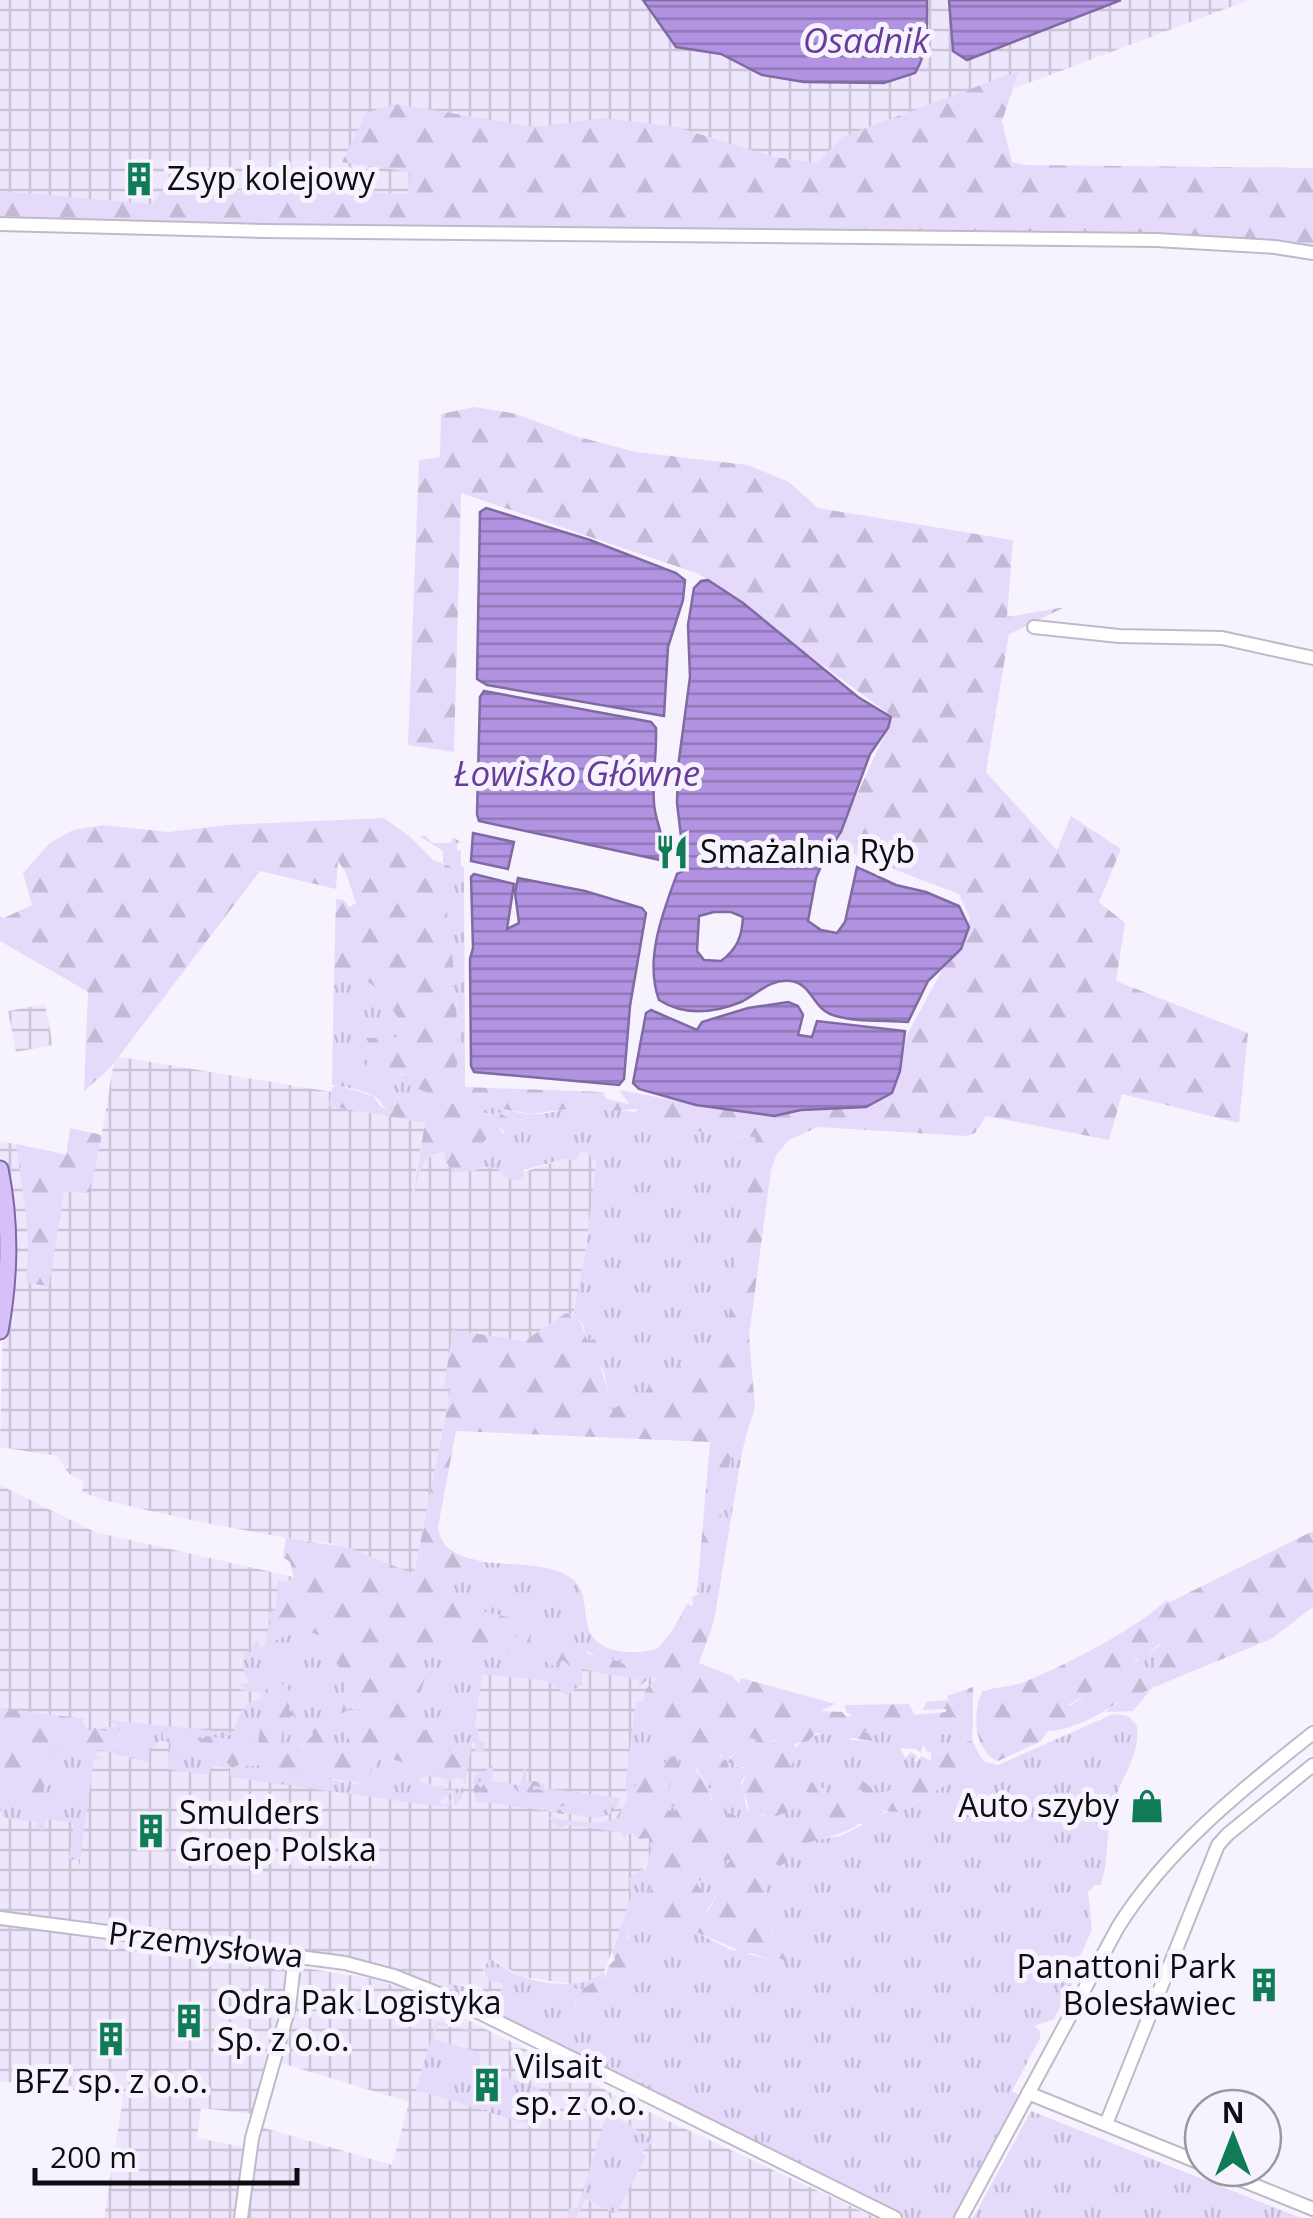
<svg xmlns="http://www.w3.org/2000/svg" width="1313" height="2218" font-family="'Open Sans',sans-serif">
<defs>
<pattern id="industrial-grid" width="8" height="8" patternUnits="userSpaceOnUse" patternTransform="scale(2.5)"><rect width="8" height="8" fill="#eee6fc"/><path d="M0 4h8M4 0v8" fill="none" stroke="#cbc4d7"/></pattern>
<pattern id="grass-tufts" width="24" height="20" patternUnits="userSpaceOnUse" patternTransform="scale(2.5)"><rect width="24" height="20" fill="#e6dafb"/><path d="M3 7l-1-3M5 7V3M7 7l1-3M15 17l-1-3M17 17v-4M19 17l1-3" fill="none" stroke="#c4bad6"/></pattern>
<pattern id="forest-firs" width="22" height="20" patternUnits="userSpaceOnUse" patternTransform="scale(2.5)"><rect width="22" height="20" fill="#e6dafb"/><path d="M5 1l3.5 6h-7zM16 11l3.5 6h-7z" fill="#c4bad6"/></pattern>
<pattern id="water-rules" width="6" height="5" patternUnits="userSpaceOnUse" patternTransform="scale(2.5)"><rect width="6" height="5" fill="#b293e2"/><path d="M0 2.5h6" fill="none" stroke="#8f76b6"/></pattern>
</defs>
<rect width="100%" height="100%" fill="#f7f3fe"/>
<path fill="url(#industrial-grid)" d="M 0,0 L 1249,0 L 965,107 L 830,186 L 467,206 L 12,208 L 0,207 Z
M 45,1004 L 53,1045 L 16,1052 L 8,1011 Z
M 115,1056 L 332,1092 L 330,1106 L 425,1123 L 410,1205 L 417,1176 L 427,1159 L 438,1151 L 447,1152 L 467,1172 L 484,1167 L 498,1169 L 506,1178 L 564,1159 L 576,1160 L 580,1152 L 585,1151 L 596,1162 L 587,1243 L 573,1315 L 566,1313 L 524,1341 L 454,1331 L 445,1387 L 451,1388 L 414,1575 L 329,1543 L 297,1540 L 195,1521 L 103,1500 L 82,1492 L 84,1482 L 68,1473 L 57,1456 L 0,1447 L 3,1317 L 0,1141 L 97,1161 Z
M 0,1485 L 95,1532 L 421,1606 L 730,1695 L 644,1868 L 634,1876 L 632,1896 L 604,1972 L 592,1981 L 579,1985 L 522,1977 L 495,1961 L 483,1966 L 483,1970 L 486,1978 L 502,1982 L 501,1994 L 483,1992 L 483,1988 L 452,1984 L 449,1985 L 449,1994 L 394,1976 L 0,1918 Z
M 0,1925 L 311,1969 L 374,1979 L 413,1992 L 643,2109 L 876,2218 L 247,2218 L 261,2127 L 392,2165 L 409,2102 L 268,2059 L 251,2114 L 201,2108 L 197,2138 L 244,2147 L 233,2218 L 104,2218 L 123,2097 L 0,2081 Z"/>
<path fill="url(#grass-tufts)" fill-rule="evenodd" d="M 419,836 L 426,836 L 432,843 L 451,843 L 452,837 L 461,842 L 457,845 L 457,850 L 461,851 L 461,866 L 464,867 L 465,1076 L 454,1078 L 458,1060 L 456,992 L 448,996 L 445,993 L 454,970 L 447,918 L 449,866 L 443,863 L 443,851 Z
M 352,975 C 383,984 385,999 402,1024 L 396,1038 L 370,1046 L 366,1073 C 422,1066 473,1108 529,1114 C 549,1116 570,1105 590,1106 C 605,1107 620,1111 636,1112 L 637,1109 L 720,1136 L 756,1137 L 727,1327 L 716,1338 L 718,1362 L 713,1368 L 644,1395 L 629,1410 L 611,1410 L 604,1372 L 585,1334 L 583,1324 L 573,1315 L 587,1243 L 596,1162 L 585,1151 L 580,1152 L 576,1160 L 564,1159 L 524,1170 L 523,1177 L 516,1181 L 506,1178 L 498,1169 L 484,1167 L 473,1171 L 480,1146 L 490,1124 L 497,1125 L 503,1133 L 520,1132 L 531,1121 L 484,1113 L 481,1106 L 475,1105 L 471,1110 L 470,1104 L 425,1104 L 395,1097 L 392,1113 C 383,1109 382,1101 374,1096 C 368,1092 339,1085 332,1085 L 334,976 Z
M 748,1429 L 742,1452 L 714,1621 L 697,1592 L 701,1546 L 715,1551 L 732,1450 L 739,1432 Z
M 484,1562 C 509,1565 548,1563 570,1577 C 599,1597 568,1641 619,1651 C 632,1653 645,1653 658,1648 L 659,1658 L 630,1666 L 606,1657 L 607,1650 L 573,1650 L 544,1641 L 531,1644 L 523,1628 L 521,1634 L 509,1640 L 497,1628 L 444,1595 L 453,1581 L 449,1572 L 485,1570 Z
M 320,1563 L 324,1567 L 317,1575 C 327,1584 335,1587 348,1581 L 377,1595 L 372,1604 L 350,1595 L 347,1602 L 338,1598 L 336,1592 L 322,1594 L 323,1601 L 337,1605 L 340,1615 L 351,1622 L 365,1614 L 365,1619 L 354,1625 L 362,1630 L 361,1636 C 347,1628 338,1639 328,1651 L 339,1667 L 338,1678 L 344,1681 L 348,1691 L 341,1713 L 358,1708 L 360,1697 L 359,1718 L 354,1719 L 356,1725 L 346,1728 L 350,1743 L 337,1747 L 329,1733 L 322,1733 L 317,1723 L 311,1729 L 313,1735 L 292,1755 L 280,1753 L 283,1723 L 293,1715 L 301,1722 L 304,1714 L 295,1708 L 289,1713 L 290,1693 L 276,1677 L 269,1676 L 258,1744 L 208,1737 L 202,1739 L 198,1735 L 163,1730 L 163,1738 L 182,1738 L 180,1741 L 183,1744 L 188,1738 L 192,1742 L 199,1740 L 201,1745 L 212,1746 L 217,1764 L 223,1762 L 232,1768 L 242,1762 L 246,1766 L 262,1765 L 269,1772 C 288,1764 304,1775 324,1775 L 326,1778 L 342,1783 L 344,1781 L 350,1785 L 367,1781 L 375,1764 L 373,1762 L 386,1748 L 384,1756 C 410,1766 434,1771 461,1772 L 464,1759 C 443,1753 441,1735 440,1716 L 424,1733 L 420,1693 L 425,1678 L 421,1652 L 442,1659 L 454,1642 L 458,1648 L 465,1643 L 487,1646 L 490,1652 L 535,1657 L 542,1666 L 546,1661 L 554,1666 L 563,1660 L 573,1669 L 587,1661 L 581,1655 L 587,1650 L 588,1654 L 596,1656 L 594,1664 L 606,1674 L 582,1669 L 582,1684 L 567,1695 L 546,1681 L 482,1674 L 475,1727 L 478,1728 L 479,1740 L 485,1742 L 484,1753 L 475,1752 L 476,1743 L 472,1742 L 465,1785 L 463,1779 L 457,1777 L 447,1784 L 448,1780 C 439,1778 427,1773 419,1779 L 420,1783 L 431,1784 L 433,1787 L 443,1785 L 445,1790 L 463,1789 L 465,1785 L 462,1798 L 455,1806 L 453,1791 L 438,1802 L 445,1805 L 452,1799 L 449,1807 L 428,1805 L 230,1777 L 230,1768 L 211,1765 L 209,1775 L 167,1769 L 171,1743 L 160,1740 L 153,1748 L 147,1748 L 150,1751 L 148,1762 L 113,1754 L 116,1747 L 113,1752 L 97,1750 L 96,1755 L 102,1758 L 94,1759 L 79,1868 L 79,1861 L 69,1859 L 74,1823 L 46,1819 L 44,1830 L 37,1829 L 37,1822 L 3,1818 L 0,1806 L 6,1801 L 23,1803 L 35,1798 L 41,1801 L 51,1751 L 73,1748 L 85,1754 L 91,1750 L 90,1746 L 107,1749 L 117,1745 L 120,1729 L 109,1720 L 234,1733 C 238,1717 242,1701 261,1699 L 261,1693 L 239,1690 L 243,1688 L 240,1685 L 249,1682 L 242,1667 L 245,1651 L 250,1652 L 257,1639 L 261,1647 L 264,1646 L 270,1623 L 268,1613 L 278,1608 L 273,1640 L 285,1634 L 279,1627 L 283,1606 L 310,1590 L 305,1571 Z
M 1162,1644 L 1152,1688 L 1133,1711 L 1105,1712 L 1120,1701 L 1126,1701 L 1147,1689 L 1143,1677 L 1149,1667 L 1041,1725 Z
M 754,1696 L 770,1699 L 772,1703 L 760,1708 L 779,1719 L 778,1732 L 755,1718 L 746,1725 L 744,1735 L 757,1740 L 760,1746 L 788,1736 L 785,1753 L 766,1768 L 756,1769 L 753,1756 L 763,1753 L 736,1752 L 729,1758 L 736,1766 L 750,1770 L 741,1782 L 748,1814 L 774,1817 L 781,1812 C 786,1752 785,1738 848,1728 L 851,1740 L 872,1741 L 873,1734 L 861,1733 L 878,1726 L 886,1731 L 925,1723 L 937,1740 L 938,1735 L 946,1733 L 954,1716 L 963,1727 L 973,1725 L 972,1741 L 944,1746 L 940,1753 L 931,1751 L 928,1753 L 923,1745 L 921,1753 L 915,1749 L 900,1748 L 905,1758 L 911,1752 L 917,1756 L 915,1763 L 921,1756 L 932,1761 L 918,1771 L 895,1780 L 977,1752 L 985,1762 L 998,1765 L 1113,1714 L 1128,1716 L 1137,1726 C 1140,1753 1125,1772 1116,1796 C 1105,1824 1110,1856 1101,1885 L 1095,1885 L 1088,1892 L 1092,1930 L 1076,1965 L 1080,1968 L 1054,2019 L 1034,2026 L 1040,2031 L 1040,2038 L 1012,2091 L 1021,2096 L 957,2218 L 905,2218 L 449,1994 L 447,1987 L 452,1984 L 501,1994 L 502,1983 L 489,1981 L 483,1970 L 489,1959 C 499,1963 507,1971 518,1975 C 541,1985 585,1990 604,1972 L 606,1980 L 600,1978 L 582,1990 L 576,1989 L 575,2007 L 593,2019 L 601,2004 L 595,1994 C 610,1989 615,1973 629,1967 L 631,1962 L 626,1959 L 630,1933 L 638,1920 L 672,1915 L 668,1927 L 686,1924 L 682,1912 L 694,1906 L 694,1884 L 710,1860 L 729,1858 L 720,1880 L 715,1878 L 713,1883 L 718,1885 C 715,1905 703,1915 690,1929 L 729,1949 L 768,1959 L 771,1954 L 789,1955 L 786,1948 L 776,1943 C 773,1928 762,1916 761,1902 C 760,1889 768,1872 770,1859 L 806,1841 L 841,1836 L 904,1803 L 913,1804 L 943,1786 L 952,1774 L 980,1757 L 831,1817 L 695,1831 L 614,1821 L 628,1799 L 625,1787 L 634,1714 L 655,1700 L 653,1718 L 662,1722 L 666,1713 L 667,1726 L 655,1745 L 668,1748 L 666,1732 L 678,1703 L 671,1697 L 690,1698 L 704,1705 L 687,1739 L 700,1757 L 723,1763 C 719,1750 728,1724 737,1714 C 743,1707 750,1704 754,1696 ZM 667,1763 L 678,1772 L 697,1769 L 710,1790 L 716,1820 L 725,1822 L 728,1813 L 740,1821 L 723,1825 L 635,1806 L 675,1812 L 676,1807 L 671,1806 L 677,1797 L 677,1783 L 672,1781 L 662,1805 L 633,1793 L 630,1781 L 632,1787 L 636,1787 L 658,1777 Z
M 493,1766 L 492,1781 L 620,1798 C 619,1810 609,1816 598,1818 L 476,1801 L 474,1793 L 477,1791 L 481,1795 L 483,1792 L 486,1796 L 509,1799 L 509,1794 L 513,1794 L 517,1800 L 536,1798 L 586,1810 L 584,1804 L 520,1791 L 517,1794 L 481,1789 L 475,1784 L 474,1787 L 473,1778 L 484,1779 L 487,1769 Z
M 644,1868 L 645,1872 L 660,1878 L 678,1877 L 677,1884 L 671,1886 L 668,1891 L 672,1899 L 642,1899 L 626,1933 L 627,1940 L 615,1944 L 631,1896 L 629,1878 Z
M 436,2021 L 481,2033 L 438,2025 L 433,2039 L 478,2052 L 481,2056 L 479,2069 L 540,2088 L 528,2124 L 416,2090 Z
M 1031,2111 L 1301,2218 L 973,2218 Z
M 607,2112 L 654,2140 L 642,2153 L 646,2156 L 616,2214 L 585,2199 L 577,2218 L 567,2218 L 570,2208 L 577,2210 Z"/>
<path fill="url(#forest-firs)" d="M 1019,71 L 1002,121 L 1012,162 L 1025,165 L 1313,168 L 1313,245 L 1186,235 L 320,228 L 0,216 L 0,191 L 152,204 L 162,192 L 276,189 L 408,194 L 410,172 L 342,162 L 366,113 L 395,104 L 536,127 L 606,118 L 676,127 L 775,157 L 817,163 L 842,137 Z
M 474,407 L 517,414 L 575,436 L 636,452 L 748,465 L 789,482 L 818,508 L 1013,540 L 1007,617 L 1065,607 L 1009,634 L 986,772 L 1057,850 L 1071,816 L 1121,849 L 1099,902 L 1125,923 L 1116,981 L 1248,1033 L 1239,1123 L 1122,1094 L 1109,1140 L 986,1116 L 975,1133 L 966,1136 L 818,1127 L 789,1140 L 777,1154 L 771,1170 L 749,1336 L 755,1408 L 748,1429 L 739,1433 L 732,1450 L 715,1551 L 709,1555 L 701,1546 L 710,1442 L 456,1431 L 438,1527 C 442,1553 461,1556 484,1562 L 485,1571 L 450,1572 L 453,1581 L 444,1595 L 465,1607 L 516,1619 L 518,1626 L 513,1632 L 499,1629 L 508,1639 L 520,1634 L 523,1627 L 529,1629 L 531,1644 L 553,1641 L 559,1645 L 564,1640 L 568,1648 L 573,1650 L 583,1643 L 607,1650 L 607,1657 L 629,1666 L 634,1655 L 659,1658 L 658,1648 L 672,1631 L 687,1604 L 693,1606 L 692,1597 L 703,1592 L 711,1607 L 708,1612 L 714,1621 L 699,1663 L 732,1676 L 739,1683 L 741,1678 L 836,1704 L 820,1711 L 842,1712 L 847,1717 L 852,1716 L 846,1712 L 845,1705 L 909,1704 L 915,1715 L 946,1712 L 946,1709 L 923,1710 L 926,1702 L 948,1700 L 947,1696 L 973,1687 L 973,1725 L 963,1727 L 961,1732 L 954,1731 L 959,1720 L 952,1717 L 956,1723 L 947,1728 L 949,1732 L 938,1735 L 938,1745 L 930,1746 L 930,1731 L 925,1725 L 922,1727 L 915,1724 L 912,1728 L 885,1731 L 878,1726 L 864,1732 L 874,1734 L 873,1741 L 816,1733 L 808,1741 L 795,1744 L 795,1758 L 789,1771 L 785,1773 L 797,1788 L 793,1810 L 768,1819 L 763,1814 L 753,1820 L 748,1813 C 750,1792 733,1793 750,1770 L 728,1762 L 744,1741 L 763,1753 L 761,1757 L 754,1756 L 758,1762 L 757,1769 L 770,1765 L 773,1747 L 785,1752 L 788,1737 L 771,1741 L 770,1752 L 764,1751 L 757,1740 L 744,1736 L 746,1725 L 759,1715 L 761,1721 L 767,1717 L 776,1719 L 759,1708 L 763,1703 L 772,1703 L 770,1699 L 755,1697 L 755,1706 L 745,1708 L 743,1720 L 733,1719 L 728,1734 L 732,1735 L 736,1744 L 727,1747 L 726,1754 L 720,1755 L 727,1766 L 721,1772 L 715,1771 L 711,1762 L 701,1757 L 697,1765 L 693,1766 L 710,1790 L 711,1801 L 722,1801 L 726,1805 L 724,1810 L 716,1812 L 716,1820 L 725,1821 L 728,1813 L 737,1816 L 739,1822 L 741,1814 L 749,1822 C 766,1821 782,1818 800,1817 L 802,1809 L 811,1807 L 813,1812 L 818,1813 L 812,1808 L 814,1797 L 806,1792 L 811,1782 L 825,1789 L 826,1797 L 834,1797 L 825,1810 L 834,1809 L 835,1803 L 865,1794 L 860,1789 L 849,1796 L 846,1791 L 854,1789 L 851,1784 L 854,1777 L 860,1778 L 878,1794 L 890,1790 L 903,1772 L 918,1771 L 931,1760 L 931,1751 L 940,1753 L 944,1746 L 972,1741 L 986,1767 L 960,1780 L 952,1774 L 944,1786 L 913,1804 L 904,1803 L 899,1812 L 885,1811 L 870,1826 L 859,1824 C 835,1840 812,1837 790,1851 L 789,1861 L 779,1866 L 772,1861 L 775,1870 L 773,1878 L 766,1883 L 761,1897 L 766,1897 L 769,1904 L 762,1906 L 776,1942 L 786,1948 L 789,1955 L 786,1961 L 771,1955 L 768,1959 L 751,1953 L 740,1955 L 736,1949 L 689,1929 L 709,1909 L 716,1896 L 712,1890 L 718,1889 L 718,1885 L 713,1883 L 715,1878 L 721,1879 L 719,1874 L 730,1860 L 711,1861 L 710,1872 L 703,1880 L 695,1881 L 705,1896 L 699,1906 L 695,1906 L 694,1915 L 683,1914 L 687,1924 L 668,1927 L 662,1924 L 663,1919 L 671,1916 L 657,1920 L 638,1920 L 635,1932 L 630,1932 L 632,1950 L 626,1959 L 631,1961 L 629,1967 L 623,1970 L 628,1980 L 618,1988 L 611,1983 L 617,1996 L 610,1998 L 603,1991 L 595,1994 L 604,2005 L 603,2010 L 597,2010 L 593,2027 L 587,2025 L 586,2018 L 576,2016 L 575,1995 L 569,1986 L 581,1990 L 600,1978 L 606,1979 L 608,1965 L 615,1960 L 612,1952 L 615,1944 L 628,1938 L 626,1933 L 629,1929 L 624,1926 L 633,1897 L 642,1893 L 642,1899 L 646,1899 L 652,1887 L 656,1888 L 658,1897 L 671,1899 L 664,1888 L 677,1884 L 678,1878 L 667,1880 L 645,1872 L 651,1850 L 649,1838 L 639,1839 L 633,1833 L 626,1835 L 626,1839 L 620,1832 L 566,1825 L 559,1829 L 548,1817 C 570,1820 597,1828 618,1817 L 660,1825 L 669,1823 L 628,1810 L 635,1806 L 675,1811 L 676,1807 L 671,1806 L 677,1797 L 677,1783 L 671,1781 L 662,1805 L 635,1801 L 633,1795 L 631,1799 L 626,1779 L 635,1787 L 643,1776 L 657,1777 L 655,1765 L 665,1766 L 667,1758 L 675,1756 L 679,1761 L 679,1772 L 688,1768 L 683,1767 L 681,1760 L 690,1742 L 686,1739 L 704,1705 L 690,1698 L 673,1698 L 678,1703 L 687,1704 L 694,1714 L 687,1724 L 679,1727 L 678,1736 L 666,1733 L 669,1749 L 654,1745 L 653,1738 L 659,1730 L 665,1729 L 666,1715 L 662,1722 L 650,1715 L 654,1714 L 654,1703 L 634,1714 L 636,1703 L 643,1702 L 646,1689 L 658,1677 L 651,1677 L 638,1687 L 639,1680 L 606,1674 L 594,1664 L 595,1656 L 587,1650 L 581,1655 L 587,1661 L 573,1669 L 563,1660 L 554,1666 L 546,1661 L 542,1666 L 535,1657 L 490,1652 L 487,1646 L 466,1643 L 458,1648 L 454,1643 L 442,1659 L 422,1652 L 425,1678 L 420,1693 L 424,1731 L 441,1714 C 441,1734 442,1754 464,1759 L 462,1772 C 434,1771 410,1766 384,1756 L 384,1750 L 374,1762 L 367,1781 C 335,1787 297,1760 269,1773 L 261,1765 L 246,1766 L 242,1762 L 233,1768 L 227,1763 L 214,1762 L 212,1747 L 201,1745 L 199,1740 L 192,1742 L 188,1738 L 185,1743 L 197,1744 L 200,1746 L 197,1750 L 205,1757 L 194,1754 L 194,1757 L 178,1755 L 180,1749 L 174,1748 L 175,1744 L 181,1743 L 181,1738 L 163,1739 L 162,1730 L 199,1735 L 202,1739 L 207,1736 L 258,1743 L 268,1675 L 276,1677 L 291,1693 L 289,1712 L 295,1708 L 304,1713 L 304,1719 L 300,1723 L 293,1715 L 283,1723 L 280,1753 L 293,1755 L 313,1735 L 311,1729 L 317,1723 L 322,1733 L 329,1733 L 337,1747 L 350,1743 L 346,1728 L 356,1725 L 354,1718 L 359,1717 L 361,1702 L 358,1708 L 352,1707 L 341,1714 L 347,1690 L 344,1681 L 338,1678 L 339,1667 L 328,1651 L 333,1643 C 312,1628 296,1629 273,1642 L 278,1580 L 288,1582 L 294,1577 L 290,1562 L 283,1557 L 286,1538 L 350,1548 L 414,1574 L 451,1389 L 444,1387 L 453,1330 L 524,1341 L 566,1313 C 583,1317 581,1327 588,1341 L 594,1339 L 602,1348 L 598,1356 L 612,1410 L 625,1401 L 629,1410 L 633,1398 L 644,1395 C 652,1377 675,1365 692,1364 L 700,1373 C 721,1363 718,1361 716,1338 L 727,1327 L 756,1137 L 720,1136 L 694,1130 L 637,1109 L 609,1111 L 589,1106 L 531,1114 L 441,1098 L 408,1085 L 404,1074 C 389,1072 378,1076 365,1073 L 370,1046 L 366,1038 L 396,1038 L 402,1024 C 380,992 377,975 334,976 L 336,899 L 344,900 L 349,907 L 356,903 L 346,873 L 338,861 L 336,889 L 260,871 L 110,1068 L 84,1091 L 88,992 L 0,941 L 0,916 L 4,918 L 32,905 L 23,873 L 50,843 L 73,830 L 103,825 L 168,832 L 227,825 L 384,818 L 409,836 L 433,860 L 450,866 L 447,918 L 454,970 L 445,993 L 448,996 L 456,991 L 458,1060 L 454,1077 L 465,1076 L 465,1087 L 603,1092 L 607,1099 L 629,1104 L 619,1090 L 689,1103 L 898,1070 L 908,1033 L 970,919 L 959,894 L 833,846 L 893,717 L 699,574 L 461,493 L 454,752 L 408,745 L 419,460 L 440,457 L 441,414 Z
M 337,1085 L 373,1096 L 380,1106 L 392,1113 L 395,1097 L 425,1104 L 470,1104 L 471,1110 L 475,1105 L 482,1106 L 484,1113 L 491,1115 L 499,1112 L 506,1117 L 532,1121 L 520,1133 L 510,1137 L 497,1125 L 490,1125 L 488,1137 L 480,1146 L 484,1150 L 482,1157 L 476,1159 L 473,1171 L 453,1172 L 444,1159 L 446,1152 C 417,1151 418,1186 411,1206 L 425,1123 L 329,1106 L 332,1088 Z
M 70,1128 L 102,1135 L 90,1193 L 64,1192 L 49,1286 L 25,1283 C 33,1235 22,1192 16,1144 L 66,1155 Z
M 1313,1531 L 1313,1607 L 1271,1639 L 1152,1688 L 1160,1644 L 1150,1651 L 1144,1662 L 1137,1659 L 1125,1672 L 1068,1705 L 1076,1706 L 1149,1667 L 1151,1672 L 1143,1678 L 1148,1690 L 1126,1701 L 1125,1707 L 1119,1707 L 1118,1702 C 1099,1716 1071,1730 1048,1731 L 1041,1741 L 998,1761 C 974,1752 972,1712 982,1692 C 995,1686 1008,1688 1021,1683 C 1055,1671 1142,1626 1166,1600 L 1170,1602 Z
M 0,1708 L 86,1719 L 82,1722 L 89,1731 L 93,1727 L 108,1732 L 104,1727 L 119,1727 L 118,1741 L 126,1734 L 134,1741 L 128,1746 L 128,1743 L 123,1744 L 121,1747 L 118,1742 L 108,1750 L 91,1746 L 91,1750 L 85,1754 L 73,1748 L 51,1751 L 41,1802 L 35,1798 L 23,1803 L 6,1801 L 0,1806 Z
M 526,1762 L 526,1783 L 534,1781 L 545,1784 L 544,1788 L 533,1786 L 533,1790 L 538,1789 L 584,1804 L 587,1810 L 563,1806 L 557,1808 L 565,1814 L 550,1812 L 544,1801 L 538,1803 L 536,1798 L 531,1805 L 511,1800 L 511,1794 L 505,1802 L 503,1799 L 481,1800 L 486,1797 L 483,1793 L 481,1796 L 474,1793 L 474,1775 L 478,1775 L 478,1771 L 489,1772 L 488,1777 L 476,1783 L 481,1788 L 484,1784 L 509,1782 L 510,1788 L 516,1789 L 518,1793 Z"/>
<path fill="url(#water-rules)" stroke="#806aa3" stroke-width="2.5" fill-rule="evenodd" d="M 643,0 L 927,0 C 927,25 929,50 915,73 L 884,83 L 804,82 L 762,75 L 721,54 L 676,47 Z
M 949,0 L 1121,0 L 967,60 L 953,51 Z
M 486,508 L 590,540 L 676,573 L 685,580 L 683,600 L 668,647 L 664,716 L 487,685 L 477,679 L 480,512 Z
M 708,580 L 743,603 L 858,697 L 891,717 L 888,728 L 870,754 L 841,832 L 827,852 L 816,878 L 808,921 L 821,930 L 837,933 L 845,922 L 857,867 L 896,885 L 926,892 L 959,906 L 969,927 L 961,949 L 928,981 L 908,1022 C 884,1020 853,1023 830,1014 C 813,1007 811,983 790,981 C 769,979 758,994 741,1002 C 714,1013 684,1016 659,1000 C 644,960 663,912 677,874 L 685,870 L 677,803 L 678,767 L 690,677 L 688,625 L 694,588 L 701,581 ZM 714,912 L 731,912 L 743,917 C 742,937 737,949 721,961 L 704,960 L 697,951 L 699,916 Z
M 484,691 L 651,722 L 656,728 C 657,753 652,778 654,803 C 655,824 668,840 660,860 L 479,821 L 477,814 L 480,697 Z
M 473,833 L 514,842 L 508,869 L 471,861 Z
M 474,874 L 514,884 L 507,929 L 519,923 L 515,893 L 518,878 L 585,891 L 642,908 L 646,913 L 630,1006 L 624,1079 L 619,1085 L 474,1072 L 471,1066 L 470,959 L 473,948 L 471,877 Z
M 788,1002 L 798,1006 L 803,1015 L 798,1035 L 812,1037 L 817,1021 L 905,1031 L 900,1071 L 892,1093 L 866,1107 L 801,1110 L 774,1116 L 696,1105 L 639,1089 L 633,1083 L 646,1013 L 651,1010 L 697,1030 L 702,1022 L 748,1008 Z"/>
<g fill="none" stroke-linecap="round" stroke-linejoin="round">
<g stroke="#bfbac8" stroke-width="16">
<path id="minor" d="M 0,224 L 261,231 L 1156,240 L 1275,247 L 1313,253
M 1034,627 L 1119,636 L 1222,638 L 1313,658
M 0,1918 L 345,1963 L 394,1976 L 454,2000 L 895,2218
M 1028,2093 L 1203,2164
M 1106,2124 L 1218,1845 L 1228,1834 L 1313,1765
M 1212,2168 L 1313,2209
M 241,2218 L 252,2138 L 289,2007 L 295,1956
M 961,2218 L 1118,1927 C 1166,1850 1242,1789 1313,1733"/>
</g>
<g stroke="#7f66a6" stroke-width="19">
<path id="major" d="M 0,1169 C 11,1223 10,1277 0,1331"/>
</g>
<use href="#minor" stroke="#fff" stroke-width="12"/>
<use href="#major" stroke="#d7c0fa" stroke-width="15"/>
</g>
<defs>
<g id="building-bare" transform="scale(2.7)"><path d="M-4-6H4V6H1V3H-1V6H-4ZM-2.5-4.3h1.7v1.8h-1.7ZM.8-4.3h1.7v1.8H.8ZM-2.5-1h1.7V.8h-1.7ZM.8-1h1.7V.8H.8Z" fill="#0f7c57" stroke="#f7f3fe" stroke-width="2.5" paint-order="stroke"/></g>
<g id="restaurant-bare" transform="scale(2.7)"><path d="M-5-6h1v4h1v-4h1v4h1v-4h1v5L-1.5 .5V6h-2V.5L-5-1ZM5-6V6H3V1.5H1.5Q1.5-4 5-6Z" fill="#0f7c57" stroke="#f7f3fe" stroke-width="2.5" paint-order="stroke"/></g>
<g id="shop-bare" transform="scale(2.7)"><path d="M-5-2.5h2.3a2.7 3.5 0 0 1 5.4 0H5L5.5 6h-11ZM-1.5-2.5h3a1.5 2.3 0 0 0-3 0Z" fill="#0f7c57" stroke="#f7f3fe" stroke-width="2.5" paint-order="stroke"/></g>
</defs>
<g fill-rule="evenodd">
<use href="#building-bare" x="139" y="179"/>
<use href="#restaurant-bare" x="672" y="852"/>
<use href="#shop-bare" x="1147" y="1806"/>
<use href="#building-bare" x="151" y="1831"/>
<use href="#building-bare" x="1264" y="1985"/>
<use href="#building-bare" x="189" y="2021"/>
<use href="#building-bare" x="111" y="2039"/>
<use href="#building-bare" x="487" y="2085"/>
</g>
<g text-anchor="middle" stroke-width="10" stroke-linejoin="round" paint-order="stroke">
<g font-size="32" fill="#0d0c10" stroke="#f7f3fe" text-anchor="start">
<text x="167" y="190">Zsyp kolejowy</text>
<text x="700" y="863">Smażalnia Ryb</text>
<text x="1119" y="1817" text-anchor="end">Auto szyby</text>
<text x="179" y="1824">Smulders<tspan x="179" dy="37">Groep Polska</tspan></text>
<text x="1236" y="1978" text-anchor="end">Panattoni Park<tspan x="1236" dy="37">Bolesławiec</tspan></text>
<text x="217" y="2014">Odra Pak Logistyka<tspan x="217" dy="37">Sp. z o.o.</tspan></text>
<text x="515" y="2078">Vilsait<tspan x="515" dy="37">sp. z o.o.</tspan></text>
<text x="111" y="2093" text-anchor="middle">BFZ sp. z o.o.</text>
</g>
<g font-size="32" fill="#0d0c10" stroke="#f7f3fe">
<text transform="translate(206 1945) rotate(7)" y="11">Przemysłowa</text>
</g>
<g font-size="35" font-style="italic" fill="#673c9a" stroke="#f7f3fe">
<text x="866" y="53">Osadnik</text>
<text x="577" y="786">Łowisko Główne</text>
</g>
</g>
<g transform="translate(1233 2138)"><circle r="48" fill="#f7f3fe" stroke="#99979f" stroke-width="2.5"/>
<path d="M0-8L18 38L0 25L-18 38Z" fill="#0f7c57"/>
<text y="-15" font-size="28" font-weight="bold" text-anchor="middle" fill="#0d0c10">N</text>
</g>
<path d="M35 2168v15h262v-15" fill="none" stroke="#0d0c10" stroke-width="5"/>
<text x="50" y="2168" font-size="30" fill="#0d0c10" stroke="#f7f3fe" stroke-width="8" paint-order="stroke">200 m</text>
</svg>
